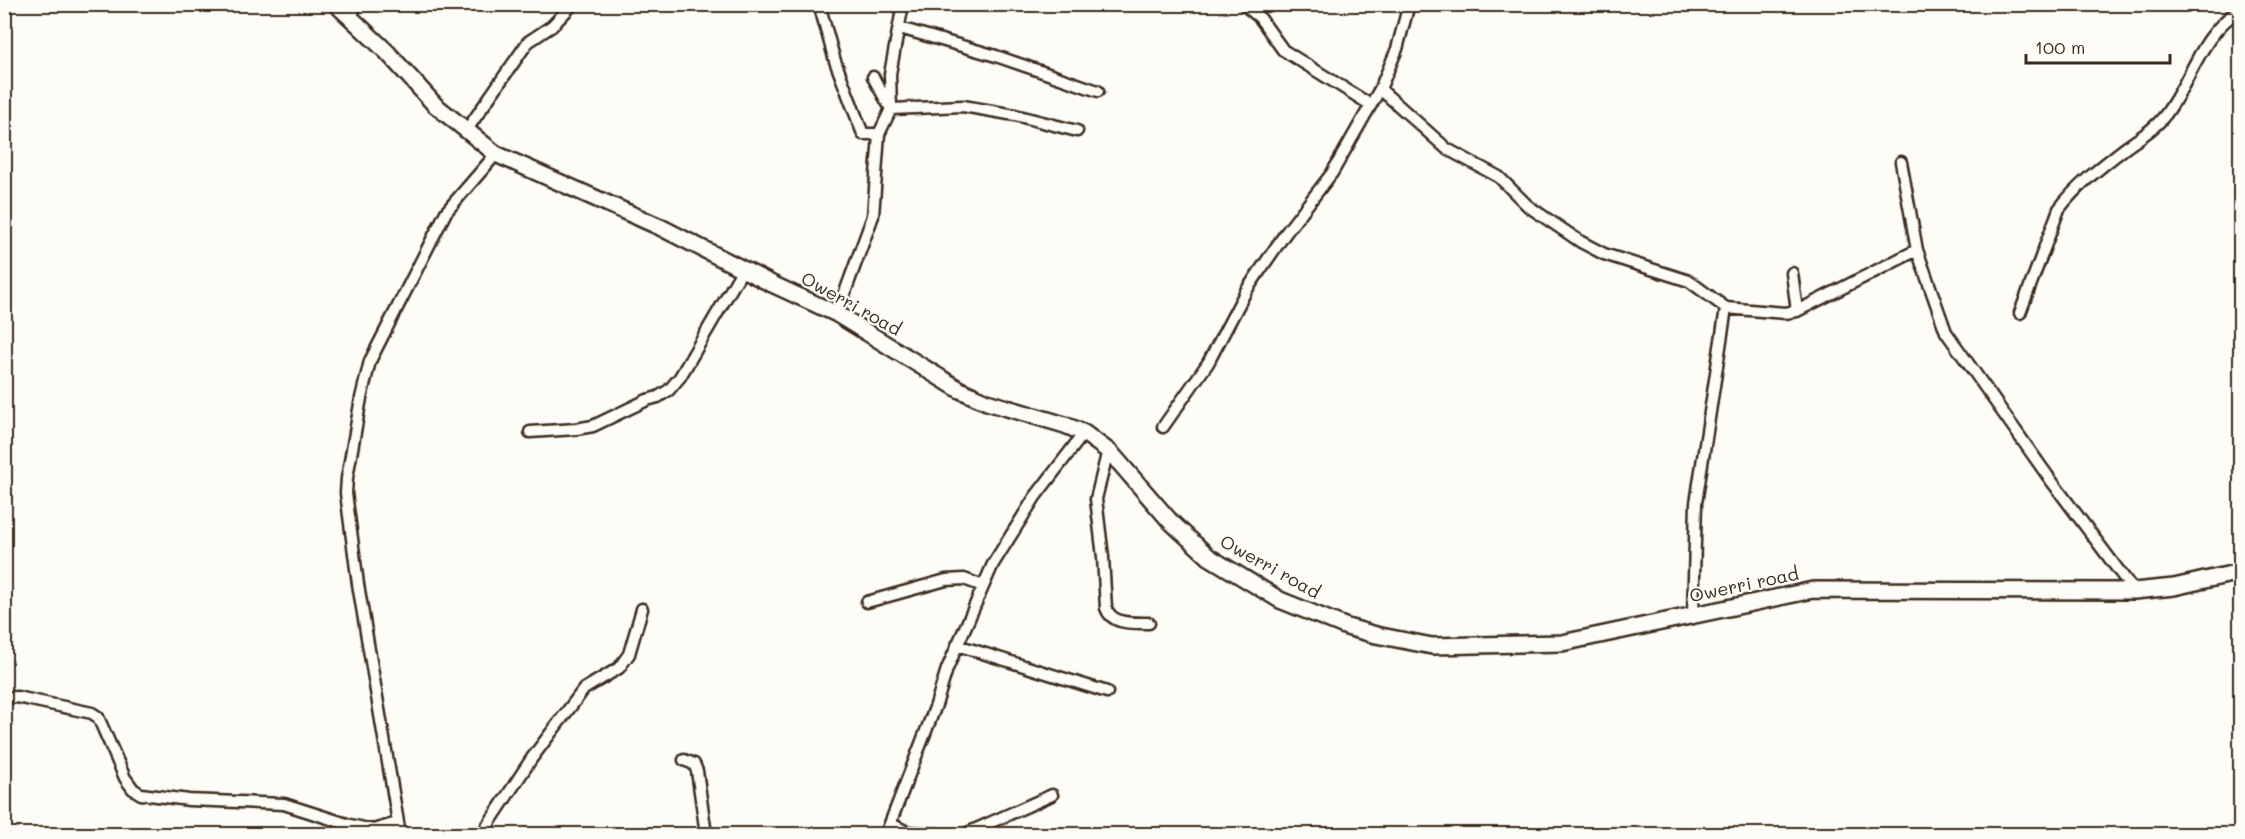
<svg xmlns="http://www.w3.org/2000/svg" width="2245" height="839" font-family="Mali,sans-serif">
<rect width="100%" height="100%" fill="#fdfcf7"/>
<filter id="ink" filterUnits="userSpaceOnUse"><feTurbulence type="fractalNoise" baseFrequency=".0167" numOctaves="2"/><feDisplacementMap in="SourceGraphic" scale="12" xChannelSelector="R" yChannelSelector="G"/><feConvolveMatrix kernelMatrix="1 2 1 2 8 2 1 2 1" color-interpolation-filters="sRGB"/></filter>
<g filter="url(#ink)">
<g fill="none" stroke-linecap="round" stroke-linejoin="round">
<g stroke="#3b2a1e" stroke-width="15">
<path id="minor" d="M 819,4 L 835,61 L 863,134 L 879,134
M 1243,4 L 1260,18 L 1283,50 L 1371,105
M 351,18 L 356,4
M 900,28 L 996,56 L 1098,91
M 873,77 L 891,109 L 963,106 L 1015,115 L 1077,131
M 1380,89 L 1447,149 L 1499,177 L 1528,206 L 1581,242 L 1604,254 L 1689,281 L 1726,308 L 1785,313 L 1797,311 L 1917,250
M 466,131 L 528,42 L 552,26 L 573,4
M 1901,162 L 1917,250 L 1946,332 L 2047,475 L 2134,591
M 1792,273 L 1797,311
M 2020,313 L 2059,209 C 2076,186 2102,166 2124,149 C 2139,138 2155,129 2166,114 C 2193,77 2199,37 2240,9
M 837,314 L 873,216 L 879,134 L 891,109 L 890,74 L 903,4
M 1163,427 L 1208,363 L 1246,291 L 1285,234 L 1332,173 L 1380,89 L 1397,49 L 1409,4
M 530,432 L 576,429 L 593,426 L 647,400 L 658,397 L 669,390 L 680,377 L 743,269
M 1108,450 L 1096,499 L 1103,557 L 1106,608 C 1112,625 1133,623 1149,623
M 867,602 L 946,580 L 964,579 L 983,586
M 1693,615 L 1696,503 L 1726,308
M 957,645 L 1107,692
M 4,698 L 17,697 L 92,713 L 98,717 L 125,778 L 133,789 L 141,794 L 189,800 L 284,804 L 350,825 L 373,830 L 397,823
M 684,760 L 694,764 L 697,771 L 706,834
M 891,824 L 907,832 L 938,834
M 400,834 L 358,584 L 346,493 L 347,478 L 361,398 L 370,361 L 446,212 L 496,154
M 482,834 L 532,758 L 584,689 L 619,668 L 629,654 L 642,609
M 886,834 L 936,705 L 947,669 L 993,564 L 1035,497 L 1084,433
M 965,834 L 1052,795"/>
</g>
<g stroke="#3b2a1e" stroke-width="20">
<path id="secondary" d="M 336,4 L 387,52 L 435,105 L 496,154 L 660,227 L 772,284 L 837,314 L 960,390 L 987,402 L 1065,425 L 1084,433 L 1111,453 L 1170,521 L 1209,557 L 1280,600 L 1347,627 L 1376,635 L 1432,646 L 1562,643 L 1813,590 L 2134,591 L 2174,587 L 2240,572"/>
</g>
<use href="#minor" stroke="#fdfcf7" stroke-width="10"/>
<use href="#secondary" stroke="#fdfcf7" stroke-width="15"/>
</g>
</g>
<g text-anchor="middle" stroke-width="4.5" stroke-linejoin="round" paint-order="stroke">
<g font-size="18" fill="#3b2a1e" stroke="#fdfcf7">
<text transform="translate(851 304) rotate(29)" y="6">Owerri road</text>
<text transform="translate(1270 567) rotate(29)" y="6">Owerri road</text>
<text transform="translate(1744 585) rotate(-12)" y="6">Owerri road</text>
</g>
</g>
<rect width="2245" height="839" fill="none" stroke="#fdfcf7" stroke-width="24"/>
<rect x="12" y="12" width="2221" height="815" fill="none" stroke="#3b2a1e" stroke-width="2" filter="url(#ink)"/>
<path d="M2026 54v9h144v-9" fill="none" stroke="#3b2a1e" stroke-width="3"/>
<text x="2035" y="54" font-size="18" fill="#3b2a1e" stroke="#fdfcf7" stroke-width="4.5" paint-order="stroke">100 m</text>
</svg>
